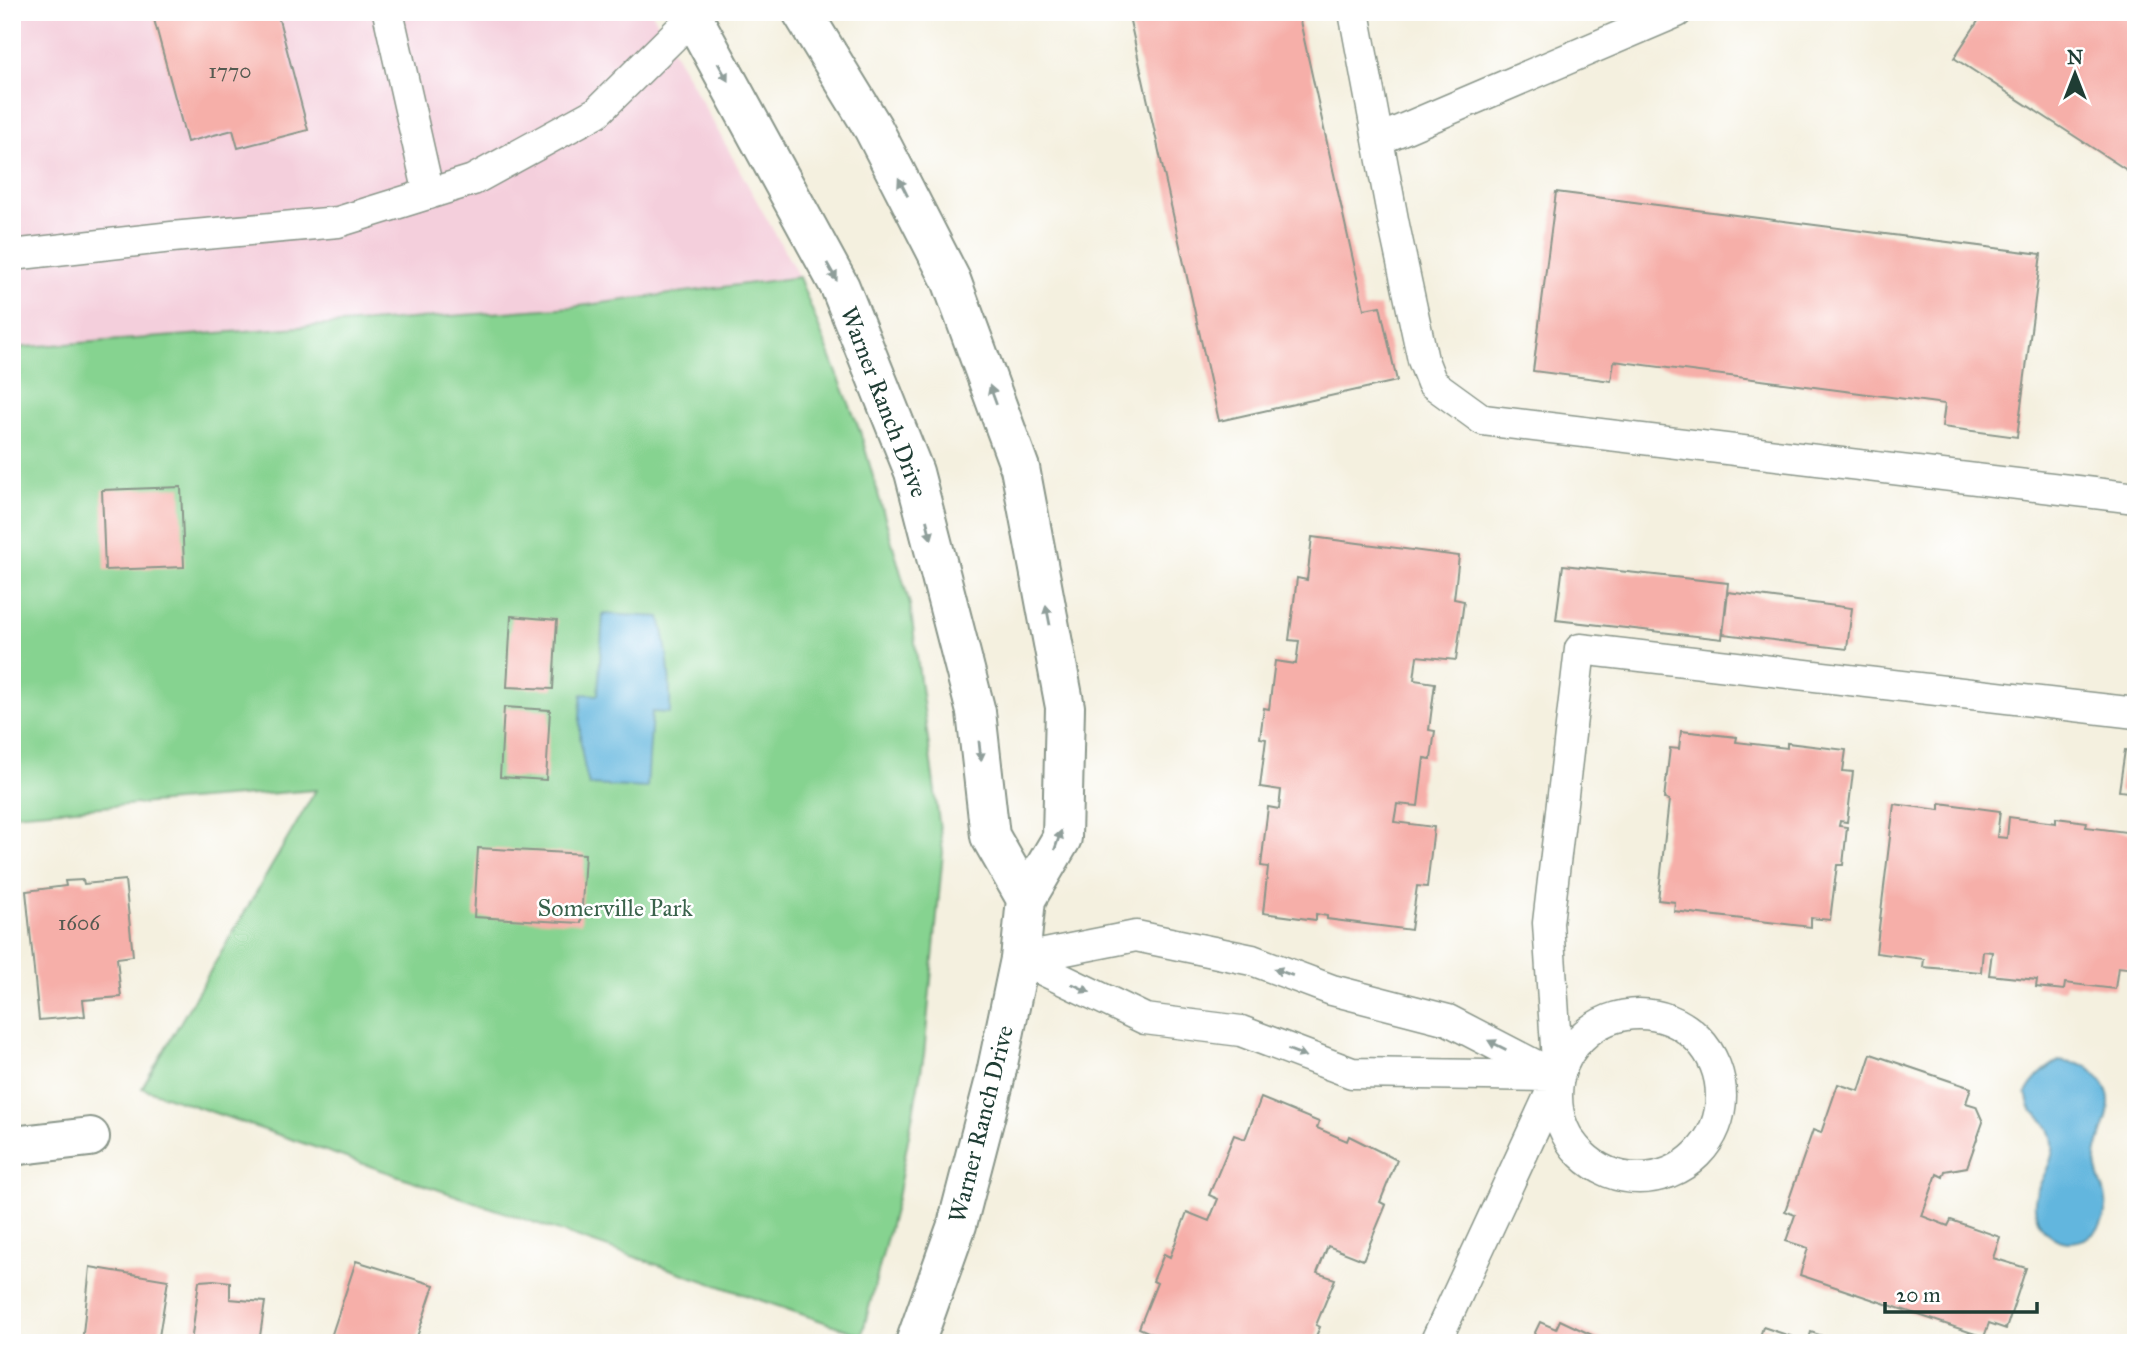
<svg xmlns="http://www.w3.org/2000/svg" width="2148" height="1355" font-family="'IM FELL Great Primer',serif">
<rect width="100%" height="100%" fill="#fff"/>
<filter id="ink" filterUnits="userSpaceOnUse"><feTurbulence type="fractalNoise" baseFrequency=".0143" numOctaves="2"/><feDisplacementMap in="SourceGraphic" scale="14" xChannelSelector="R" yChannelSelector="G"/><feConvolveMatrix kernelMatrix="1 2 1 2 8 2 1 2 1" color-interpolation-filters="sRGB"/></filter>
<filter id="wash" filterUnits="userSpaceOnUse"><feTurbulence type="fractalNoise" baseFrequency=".00686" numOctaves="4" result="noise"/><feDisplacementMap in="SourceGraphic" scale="28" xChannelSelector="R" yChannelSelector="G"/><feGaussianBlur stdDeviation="1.57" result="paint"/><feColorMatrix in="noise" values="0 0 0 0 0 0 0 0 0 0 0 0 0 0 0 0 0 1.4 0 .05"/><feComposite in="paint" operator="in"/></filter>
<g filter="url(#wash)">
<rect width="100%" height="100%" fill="#f4f0df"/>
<path fill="#f4cfdc" d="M 12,12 L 652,12 L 799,277 L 572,307 L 12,348 Z"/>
<path fill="#86d390" stroke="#528862" stroke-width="2" d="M 799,277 L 860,431 L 910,605 L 943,852 L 924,1055 L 897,1198 L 862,1335 L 142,1088 L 316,790 L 12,814 L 12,348 L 572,307 Z"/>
<path fill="#62b6de" stroke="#407a89" stroke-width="2" d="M 603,614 L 660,617 C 668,649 671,680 670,713 L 652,712 L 647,788 L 589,785 C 580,754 577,726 582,694 L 598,695 Z
M 2059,1061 C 2067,1063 2078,1063 2086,1066 C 2088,1067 2092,1071 2094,1073 C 2110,1088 2112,1100 2106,1121 C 2103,1132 2097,1145 2096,1157 C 2094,1177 2111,1193 2105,1214 C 2097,1248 2052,1252 2038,1220 C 2027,1194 2047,1178 2052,1155 C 2055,1145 2052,1132 2046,1124 C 2043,1118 2035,1114 2031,1109 C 2028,1105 2028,1098 2026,1093 C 2034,1078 2044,1069 2059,1061 Z"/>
<g id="blocks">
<path fill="#f6afa9" d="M 152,12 L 277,12 L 308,130 L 238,148 L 233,130 L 187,142 Z
M 1128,12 L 1298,12 L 1364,309 L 1380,306 L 1397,381 L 1219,421 Z
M 1984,12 L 2136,12 L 2136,176 L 1954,58 Z
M 1556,192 L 2041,254 L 2017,437 L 1942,427 L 1945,404 L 1614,361 L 1611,381 L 1533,371 Z
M 181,487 L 184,567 L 105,570 L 102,490 Z
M 1312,537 L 1459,556 L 1454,599 L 1464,601 L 1456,660 L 1417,656 L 1414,680 L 1435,683 L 1429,730 L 1435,731 L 1431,759 L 1424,758 L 1418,806 L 1397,804 L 1394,822 L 1434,827 L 1427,887 L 1417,886 L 1411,930 L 1327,919 L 1327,916 L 1316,914 L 1316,920 L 1263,913 L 1268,867 L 1261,866 L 1268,807 L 1279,809 L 1281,790 L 1260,787 L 1266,739 L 1260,738 L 1264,708 L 1269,709 L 1275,661 L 1296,664 L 1299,641 L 1289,640 L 1297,578 L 1307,580 Z
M 1563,565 L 1728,583 L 1722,639 L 1556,620 Z
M 1728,592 L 1852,608 L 1847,649 L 1723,634 Z
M 511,616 L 557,620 L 553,689 L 507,687 Z
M 504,707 L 550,710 L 546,780 L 500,777 Z
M 1681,731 L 1737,737 L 1736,742 L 1787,748 L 1787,743 L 1846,750 L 1843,771 L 1853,772 L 1847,822 L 1840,821 L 1839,826 L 1847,827 L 1843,865 L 1837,865 L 1830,920 L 1811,918 L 1811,927 L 1674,911 L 1675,902 L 1658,900 L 1669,800 L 1664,799 L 1670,748 L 1679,749 Z
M 2125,750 L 2136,751 L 2136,793 L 2119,791 Z
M 1940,803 L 2000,811 L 1997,837 L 2007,838 L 2009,817 L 2056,823 L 2056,818 L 2087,822 L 2086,827 L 2134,833 L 2131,853 L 2136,853 L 2136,969 L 2118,967 L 2115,989 L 2065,983 L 2064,990 L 2036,987 L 2037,980 L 1989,975 L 1992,952 L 1983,951 L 1981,972 L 1923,967 L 1924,959 L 1876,953 L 1894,804 L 1940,810 Z
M 478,848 L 585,854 L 581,923 L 474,917 Z
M 83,880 L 84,884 L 125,880 L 133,956 L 117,958 L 121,997 L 83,1000 L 85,1016 L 39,1020 L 26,891 L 66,886 L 65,881 Z
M 1871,1054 L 1971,1088 L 1966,1103 L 1976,1106 L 1983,1122 L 1967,1167 L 1945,1171 L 1943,1177 L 1937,1174 L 1922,1216 L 1948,1226 L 1951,1220 L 2000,1237 L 1993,1258 L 2026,1268 L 2006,1329 L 1989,1323 L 1984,1337 L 1800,1275 L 1808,1248 L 1786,1241 L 1795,1215 L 1785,1211 L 1813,1130 L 1821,1133 L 1838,1084 L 1859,1091 Z
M 1261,1098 L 1319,1122 L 1317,1128 L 1347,1141 L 1349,1136 L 1397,1160 L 1380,1202 L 1386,1205 L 1363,1260 L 1328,1246 L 1317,1273 L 1335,1279 L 1316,1325 L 1320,1327 L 1313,1343 L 1152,1343 L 1155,1335 L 1139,1328 L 1157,1283 L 1153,1281 L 1164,1254 L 1170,1257 L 1187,1212 L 1209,1221 L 1218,1199 L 1209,1195 L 1234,1135 L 1245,1139 Z
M 356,1261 L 434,1285 L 415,1343 L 329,1343 Z
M 90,1267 L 168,1280 L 158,1343 L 82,1343 Z
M 214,1280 L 230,1282 L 230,1299 L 265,1302 L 259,1343 L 191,1343 L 199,1281 Z
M 1560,1320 L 1609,1343 L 1530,1343 L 1540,1322 L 1556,1329 Z
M 1763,1327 L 1808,1342 L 1811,1332 L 1842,1343 L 1758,1343 Z"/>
</g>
</g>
<g filter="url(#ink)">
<use href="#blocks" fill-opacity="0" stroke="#8a968a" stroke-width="2"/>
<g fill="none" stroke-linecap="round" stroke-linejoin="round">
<g stroke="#8a968a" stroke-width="33">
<path id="lane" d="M 388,12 L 429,194
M 1354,12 L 1394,225 L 1423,360 L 1432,383 L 1483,420 L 2136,498
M 1378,140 L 1677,12
M 12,255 L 172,237 L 338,222 L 473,180 L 597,112 L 693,17
M 1020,959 L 1136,936 L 1252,960 L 1332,990 L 1448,1020 L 1558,1077
M 1020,959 L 1145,1019 L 1241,1031 L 1352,1073 L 1550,1076
M1557 1096a82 82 0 1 1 164 0a82 82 0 1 1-164 0Z
M 1435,1343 L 1558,1077 L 1548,923 L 1580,649 L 2136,713"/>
</g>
<g stroke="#8a968a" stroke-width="42">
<path id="street" d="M 690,12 L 840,287 L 914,472 L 976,712 L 990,836 L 1026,899
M 802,12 L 873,128 L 951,280 L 1020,468 L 1065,707 L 1062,838 L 1026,899 L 1020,959 L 994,1083 L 957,1225 L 915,1343
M 12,1146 L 90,1137"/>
</g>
<use href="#lane" stroke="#fff" stroke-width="30"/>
<use href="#street" stroke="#fff" stroke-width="38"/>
</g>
<defs><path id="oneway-solid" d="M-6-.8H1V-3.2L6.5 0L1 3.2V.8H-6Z" transform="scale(1.75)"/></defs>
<g fill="#8f9e9a">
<use href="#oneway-solid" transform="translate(723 72) rotate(61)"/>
<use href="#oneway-solid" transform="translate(903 187) rotate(-117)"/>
<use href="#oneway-solid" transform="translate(832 272) rotate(61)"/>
<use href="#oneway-solid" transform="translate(993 395) rotate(-110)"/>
<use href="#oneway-solid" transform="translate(929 530) rotate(76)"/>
<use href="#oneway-solid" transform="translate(1048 615) rotate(-101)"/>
<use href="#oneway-solid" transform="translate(980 751) rotate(84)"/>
<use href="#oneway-solid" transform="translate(1058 840) rotate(-71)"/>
<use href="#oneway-solid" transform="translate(1283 972) rotate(-160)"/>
<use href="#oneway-solid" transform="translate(1081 988) rotate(25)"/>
<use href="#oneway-solid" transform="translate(1497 1045) rotate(-153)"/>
<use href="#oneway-solid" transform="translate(1297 1053) rotate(21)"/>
</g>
</g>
<g text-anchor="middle" stroke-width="5" stroke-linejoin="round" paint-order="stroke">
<g font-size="21" fill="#555a51">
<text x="230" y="78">1770</text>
<text x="79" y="930">1606</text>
</g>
<g font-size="24" fill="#1f3d34" stroke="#fff">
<text transform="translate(884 402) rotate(69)" y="8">Warner Ranch Drive</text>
<text transform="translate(981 1124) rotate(-76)" y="8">Warner Ranch Drive</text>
</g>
<g font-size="24" fill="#39624b" stroke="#fff">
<text x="615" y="916">Somerville Park</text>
</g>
</g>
<rect width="2148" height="1355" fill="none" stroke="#fff" stroke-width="42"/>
<g transform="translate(2075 74)" stroke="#ffffff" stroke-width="5" paint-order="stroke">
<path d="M0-5L12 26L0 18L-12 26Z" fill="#1f3d34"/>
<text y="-10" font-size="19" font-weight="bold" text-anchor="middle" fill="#1f3d34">N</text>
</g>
<path d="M1885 1302v10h152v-10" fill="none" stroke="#1f3d34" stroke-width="3.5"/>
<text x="1896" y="1302" font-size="21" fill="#1f3d34" stroke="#ffffff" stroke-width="5" paint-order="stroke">20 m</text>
</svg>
